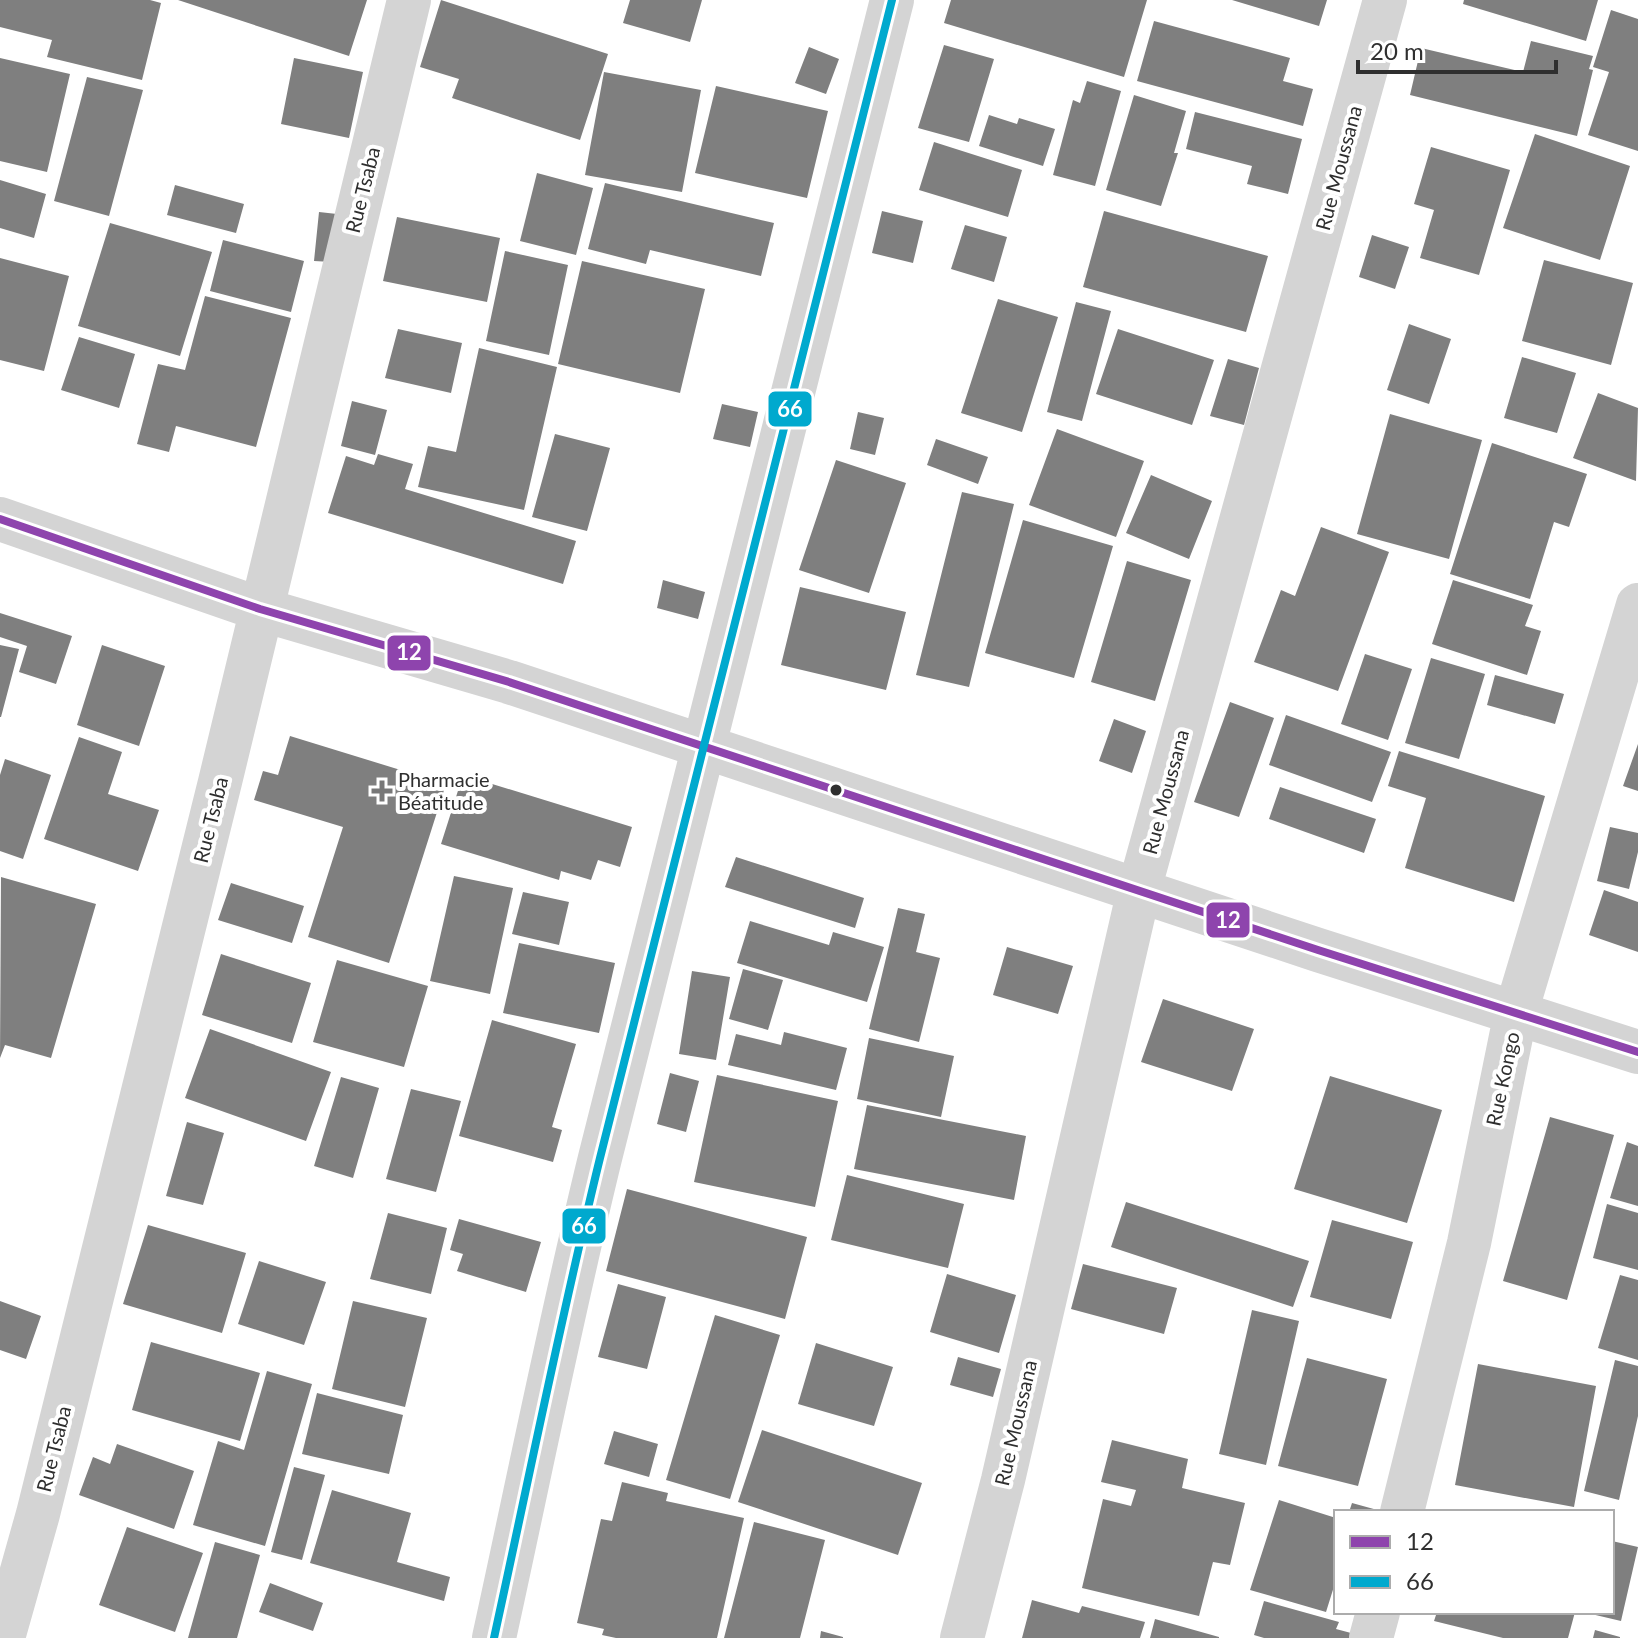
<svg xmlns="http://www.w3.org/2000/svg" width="1638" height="1638" font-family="Lato,sans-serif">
<rect width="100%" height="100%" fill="#fff"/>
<path fill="#7f7f7f" d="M 0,0 L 150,0 L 161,3 L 142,80 L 47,57 L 52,40 L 0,27 Z
M 178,0 L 367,0 L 349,56 Z
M 441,0 L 608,54 L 580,140 L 452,98 L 459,79 L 420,67 Z
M 630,0 L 702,0 L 690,42 L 623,23 Z
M 951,0 L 1147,0 L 1124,77 L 944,23 Z
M 1232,0 L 1327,0 L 1319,26 Z
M 1464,0 L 1598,0 L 1586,41 L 1463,4 Z
M 1611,10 L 1638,19 L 1638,151 L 1588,135 L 1609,72 L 1593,67 Z
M 1154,21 L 1290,58 L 1283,81 L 1313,89 L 1303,126 L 1137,81 Z
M 1531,41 L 1593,56 L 1589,69 L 1593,70 L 1577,136 L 1410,95 L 1421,48 L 1523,72 Z
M 944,45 L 994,59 L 969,142 L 918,128 Z
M 809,47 L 839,59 L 826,94 L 795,83 Z
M 0,58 L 70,74 L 47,172 L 0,161 Z
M 294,58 L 363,72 L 349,138 L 281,124 Z
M 604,72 L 701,90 L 682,192 L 585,175 Z
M 87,77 L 143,90 L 109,216 L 54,201 Z
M 1087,81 L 1121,91 L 1095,186 L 1053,175 L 1073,100 L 1080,103 Z
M 716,86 L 828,111 L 807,198 L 695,173 Z
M 1134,95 L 1186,111 L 1174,153 L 1178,153 L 1161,206 L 1106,190 Z
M 1195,112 L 1302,139 L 1288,194 L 1247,184 L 1252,166 L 1186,149 Z
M 989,115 L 1017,124 L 1019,118 L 1055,129 L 1043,166 L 979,146 Z
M 1535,134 L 1630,166 L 1600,260 L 1503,228 Z
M 934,142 L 1022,170 L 1008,217 L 919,190 Z
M 1431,147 L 1510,170 L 1479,275 L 1420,258 L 1434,210 L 1414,204 Z
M 537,173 L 593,188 L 576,255 L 520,241 Z
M 0,180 L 46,194 L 34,238 L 0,228 Z
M 605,183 L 774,223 L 761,276 L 650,250 L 646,264 L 588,249 Z
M 175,185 L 244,204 L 236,233 L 167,215 Z
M 882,211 L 923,221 L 913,263 L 872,253 Z
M 1104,211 L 1268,256 L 1246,332 L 1083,287 Z
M 319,212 L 337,214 L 332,262 L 314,261 Z
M 397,217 L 500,238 L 487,302 L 383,281 Z
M 110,223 L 212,252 L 180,356 L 78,326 Z
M 965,225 L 1007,237 L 994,282 L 951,269 Z
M 1372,235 L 1409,247 L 1395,289 L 1359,277 Z
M 223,240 L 304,261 L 291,312 L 210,291 Z
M 505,251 L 568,265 L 549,355 L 486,341 Z
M 0,258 L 69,276 L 44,371 L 0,360 Z
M 1544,260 L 1633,283 L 1611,365 L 1522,341 Z
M 582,261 L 705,289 L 680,393 L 558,364 Z
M 205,296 L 291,318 L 256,447 L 176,426 L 169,452 L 137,444 L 158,364 L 185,370 Z
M 998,299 L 1058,317 L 1022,432 L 961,413 Z
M 1076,302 L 1111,311 L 1082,421 L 1047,412 Z
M 1409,324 L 1451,339 L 1429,404 L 1387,390 Z
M 398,329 L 462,343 L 451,393 L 385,378 Z
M 1118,329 L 1214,360 L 1192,425 L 1096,394 Z
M 79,337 L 135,354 L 119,408 L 61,390 Z
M 479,348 L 557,367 L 524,510 L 418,487 L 428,446 L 456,452 Z
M 1522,357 L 1576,373 L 1557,433 L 1504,418 Z
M 1228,359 L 1259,368 L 1244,425 L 1210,416 Z
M 1598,393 L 1638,408 L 1636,481 L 1573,458 Z
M 352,401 L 387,410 L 375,455 L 341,446 Z
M 722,404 L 758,412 L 750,447 L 713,439 Z
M 858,412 L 884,418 L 875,455 L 850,449 Z
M 1390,414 L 1482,440 L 1449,559 L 1357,534 Z
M 1057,429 L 1144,461 L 1116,537 L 1029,505 Z
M 555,434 L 610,448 L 587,531 L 532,517 Z
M 936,439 L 988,457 L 978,484 L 927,465 Z
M 1492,443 L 1587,474 L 1569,527 L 1554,522 L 1530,599 L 1450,574 Z
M 378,454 L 413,464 L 405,489 L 576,541 L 563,584 L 328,513 L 346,456 L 374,465 Z
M 836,460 L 906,483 L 869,593 L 799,570 Z
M 1151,475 L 1212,501 L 1189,559 L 1126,533 Z
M 962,492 L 1014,504 L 969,687 L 916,675 Z
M 1023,520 L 1113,546 L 1074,678 L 985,653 Z
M 1321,527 L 1389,552 L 1338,691 L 1254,662 L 1281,590 L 1295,596 Z
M 1127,561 L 1191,580 L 1155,701 L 1091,682 Z
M 663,580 L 705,592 L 698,619 L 657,608 Z
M 1453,580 L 1533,605 L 1525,626 L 1541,631 L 1527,675 L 1432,644 Z
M 800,587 L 906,612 L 886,690 L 781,665 Z
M 0,613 L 72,636 L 56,684 L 19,672 L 27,646 L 0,637 Z
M 0,645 L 19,649 L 1,717 L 0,717 Z
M 102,645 L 165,666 L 139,746 L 77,725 Z
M 1365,654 L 1412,669 L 1388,740 L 1341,724 Z
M 1431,658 L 1485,674 L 1459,759 L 1405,743 Z
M 1495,675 L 1564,694 L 1555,724 L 1487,705 Z
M 1230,702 L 1274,718 L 1239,817 L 1194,802 Z
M 1286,715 L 1391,752 L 1372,802 L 1269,765 Z
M 1114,719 L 1146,731 L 1132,773 L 1099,761 Z
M 290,736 L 446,784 L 389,963 L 308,937 L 343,827 L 254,800 L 263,771 L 278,775 Z
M 79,737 L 122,752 L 108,794 L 159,810 L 138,871 L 44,839 Z
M 1638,744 L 1638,791 L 1623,786 Z
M 1399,751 L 1545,796 L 1514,902 L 1405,868 L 1426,798 L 1388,786 Z
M 5,759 L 51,775 L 23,859 L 0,851 L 0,775 Z
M 463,775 L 632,827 L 620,867 L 598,860 L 591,880 L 561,871 L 559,880 L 441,844 Z
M 1280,787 L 1376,819 L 1364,853 L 1269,819 Z
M 1610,827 L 1638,833 L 1638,852 L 1629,889 L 1597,881 Z
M 736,857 L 864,898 L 855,928 L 725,887 Z
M 454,876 L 513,888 L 490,994 L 430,981 Z
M 1,877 L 96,904 L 51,1058 L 5,1045 L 0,1058 Z
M 231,883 L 304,906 L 292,943 L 218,920 Z
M 1604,890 L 1638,902 L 1638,952 L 1589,935 Z
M 523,892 L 569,902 L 559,945 L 512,934 Z
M 898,908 L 925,914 L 916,952 L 940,958 L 919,1042 L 869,1029 Z
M 750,921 L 829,945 L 833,932 L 884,947 L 867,1002 L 737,963 Z
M 519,943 L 615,963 L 599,1033 L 503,1013 Z
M 1007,947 L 1073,966 L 1058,1014 L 993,995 Z
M 221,954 L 311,983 L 292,1043 L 202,1015 Z
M 337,960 L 428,986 L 404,1067 L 313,1042 Z
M 743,969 L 783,980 L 768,1030 L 729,1019 Z
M 692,971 L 730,977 L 716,1060 L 679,1054 Z
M 1163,999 L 1254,1029 L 1232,1091 L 1141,1062 Z
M 492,1020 L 576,1044 L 552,1127 L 562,1130 L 553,1162 L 459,1136 Z
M 210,1029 L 331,1072 L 306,1141 L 185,1098 Z
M 784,1032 L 847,1048 L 836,1090 L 728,1065 L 736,1034 L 781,1045 Z
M 869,1038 L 954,1056 L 941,1117 L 857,1099 Z
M 670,1073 L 699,1081 L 686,1132 L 657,1124 Z
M 717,1075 L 838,1101 L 815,1207 L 694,1182 Z
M 1330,1076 L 1442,1110 L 1407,1223 L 1294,1189 Z
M 341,1077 L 379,1088 L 353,1178 L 314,1166 Z
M 411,1089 L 461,1101 L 436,1192 L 386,1179 Z
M 867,1105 L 1026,1136 L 1014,1200 L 854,1169 Z
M 1550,1117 L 1614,1135 L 1567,1300 L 1503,1281 Z
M 187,1122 L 224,1133 L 203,1205 L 166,1196 Z
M 1627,1142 L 1638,1146 L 1638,1206 L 1610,1198 Z
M 847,1175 L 964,1204 L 948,1268 L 831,1240 Z
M 627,1189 L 807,1237 L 785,1319 L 606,1271 Z
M 1126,1202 L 1309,1261 L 1293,1307 L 1111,1247 Z
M 1607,1204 L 1638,1213 L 1638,1270 L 1593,1258 Z
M 388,1213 L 447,1228 L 431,1294 L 370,1279 Z
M 459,1219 L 541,1242 L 526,1292 L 457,1271 L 463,1254 L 450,1250 Z
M 1332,1220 L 1413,1242 L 1391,1319 L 1310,1297 Z
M 148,1225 L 246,1253 L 222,1333 L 123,1304 Z
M 259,1261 L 326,1282 L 304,1345 L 238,1324 Z
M 1083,1264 L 1177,1288 L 1164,1334 L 1071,1309 Z
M 947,1274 L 1016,1295 L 999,1353 L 930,1332 Z
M 1620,1275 L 1638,1280 L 1638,1360 L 1598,1348 Z
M 618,1284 L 666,1297 L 647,1369 L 598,1357 Z
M 0,1301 L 41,1316 L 26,1359 L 0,1350 Z
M 353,1301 L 427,1318 L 405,1407 L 332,1389 Z
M 1252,1310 L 1299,1321 L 1266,1465 L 1219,1454 Z
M 715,1315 L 780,1335 L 730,1499 L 666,1480 Z
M 151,1342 L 260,1373 L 240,1441 L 132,1410 Z
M 816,1343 L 893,1367 L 874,1426 L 798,1404 Z
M 958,1357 L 1001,1369 L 993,1397 L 950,1385 Z
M 1307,1358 L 1387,1379 L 1358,1486 L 1278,1466 Z
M 1615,1360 L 1638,1366 L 1638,1416 L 1619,1500 L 1584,1491 Z
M 1478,1364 L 1596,1386 L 1574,1507 L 1455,1485 Z
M 267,1371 L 312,1384 L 265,1546 L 193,1525 L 218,1441 L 244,1450 Z
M 317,1393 L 403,1415 L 389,1474 L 302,1454 Z
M 762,1430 L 922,1483 L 898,1555 L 738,1502 Z
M 614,1431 L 658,1444 L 649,1477 L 604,1464 Z
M 1112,1440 L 1188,1459 L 1182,1488 L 1245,1503 L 1230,1565 L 1213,1562 L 1199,1616 L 1082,1588 L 1103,1499 L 1131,1506 L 1136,1490 L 1101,1482 Z
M 117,1444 L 194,1471 L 174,1529 L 79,1495 L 93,1457 L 110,1464 Z
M 294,1467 L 325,1475 L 302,1560 L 271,1552 Z
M 622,1482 L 668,1493 L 666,1501 L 744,1518 L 717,1638 L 616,1638 L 602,1635 L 604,1629 L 577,1623 L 601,1519 L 612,1521 Z
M 332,1490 L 411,1513 L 397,1562 L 450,1577 L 444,1601 L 310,1563 Z
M 1279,1500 L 1336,1518 L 1336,1580 L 1326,1612 L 1250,1590 Z
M 1352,1503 L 1381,1511 L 1381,1512 L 1349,1512 Z
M 754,1522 L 825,1540 L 800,1638 L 724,1638 Z
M 127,1527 L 203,1553 L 175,1632 L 99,1605 Z
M 1612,1541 L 1638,1547 L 1621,1621 L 1587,1613 L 1612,1612 Z
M 215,1542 L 260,1555 L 237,1638 L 188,1638 Z
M 270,1583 L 323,1603 L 313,1631 L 259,1612 Z
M 1032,1600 L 1079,1613 L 1082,1606 L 1145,1622 L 1140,1638 L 1022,1638 Z
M 1264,1601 L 1339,1622 L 1336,1629 L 1351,1633 L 1349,1638 L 1264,1638 L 1254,1635 Z
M 1437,1612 L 1575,1612 L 1568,1638 L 1503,1638 L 1434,1621 Z
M 1155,1619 L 1219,1637 L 1219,1638 L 1150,1638 Z
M 1595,1630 L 1620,1637 L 1620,1638 L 1593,1638 Z
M 821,1631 L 843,1637 L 843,1638 L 820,1638 Z"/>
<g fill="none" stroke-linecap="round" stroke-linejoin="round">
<path stroke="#d4d4d4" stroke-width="44" d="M 0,519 L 260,609 L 509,682 L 1318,950 L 1638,1052
M 1402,1512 L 1469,1243 L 1516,1012 L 1638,605
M 3,1638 L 38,1514 L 220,782 L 409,0
M 494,1638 C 529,1478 561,1317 600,1158 C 694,771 798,387 892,0
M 962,1638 L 1003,1480 L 1139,890 L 1385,0
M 1371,1638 L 1378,1612"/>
<g stroke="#fff" stroke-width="14">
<path id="bus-1" d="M 0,519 L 260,609 L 509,682 L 1318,950 L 1638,1052"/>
</g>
<g stroke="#fff" stroke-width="14">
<path id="bus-2" d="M 494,1638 C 529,1478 561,1317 600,1158 C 694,771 798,387 892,0"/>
</g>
<use href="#bus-1" stroke="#8e44ad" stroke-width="8"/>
<use href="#bus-2" stroke="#00a9ce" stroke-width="8"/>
</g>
<circle fill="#2f2f2f" stroke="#fff" stroke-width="3" cx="836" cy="790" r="7"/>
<path fill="#787878" stroke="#fff" stroke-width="3" d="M378 779h8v8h8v8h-8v8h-8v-8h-8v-8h8z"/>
<g text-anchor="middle" stroke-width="8" stroke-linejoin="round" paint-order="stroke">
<g font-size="20" fill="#2f2f2f" stroke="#fff">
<text transform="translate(1339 168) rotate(-75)" y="7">Rue Moussana</text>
<text transform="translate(363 190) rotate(-76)" y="7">Rue Tsaba</text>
<text transform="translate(1166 792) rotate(-75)" y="7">Rue Moussana</text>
<text transform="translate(211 820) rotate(-76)" y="7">Rue Tsaba</text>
<text transform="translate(1503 1079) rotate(-78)" y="7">Rue Kongo</text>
<text transform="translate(1016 1423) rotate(-77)" y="7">Rue Moussana</text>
<text transform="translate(54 1449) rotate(-76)" y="7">Rue Tsaba</text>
</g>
<g font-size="20" fill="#2f2f2f" stroke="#fff" text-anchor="start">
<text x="398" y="787">Pharmacie<tspan x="398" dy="23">Béatitude</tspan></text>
</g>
</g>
<g stroke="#fff" stroke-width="3">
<rect x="767" y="390" width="46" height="38" rx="8" fill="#00a9ce"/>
<rect x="386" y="634" width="46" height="38" rx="8" fill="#8e44ad"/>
<rect x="1205" y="901" width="46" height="38" rx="8" fill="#8e44ad"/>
<rect x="561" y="1207" width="46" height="38" rx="8" fill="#00a9ce"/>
</g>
<g font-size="22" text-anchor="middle" font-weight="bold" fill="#fff">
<text x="790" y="417">66</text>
<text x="409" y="660">12</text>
<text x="1228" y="928">12</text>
<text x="584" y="1234">66</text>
</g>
<rect x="1334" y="1510" width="280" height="104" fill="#ffffff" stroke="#acacac" stroke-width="2"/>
<rect x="1350" y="1536" width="40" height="12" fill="#8e44ad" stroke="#acacac" stroke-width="2"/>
<text x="1406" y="1550" font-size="24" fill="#2f2f2f">12</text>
<rect x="1350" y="1576" width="40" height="12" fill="#00a9ce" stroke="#acacac" stroke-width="2"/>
<text x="1406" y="1590" font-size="24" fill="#2f2f2f">66</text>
<path d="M1358 60v12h198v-12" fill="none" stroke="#2f2f2f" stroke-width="4"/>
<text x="1370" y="60" font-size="24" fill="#2f2f2f" stroke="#ffffff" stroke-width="6" paint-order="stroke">20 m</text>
</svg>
